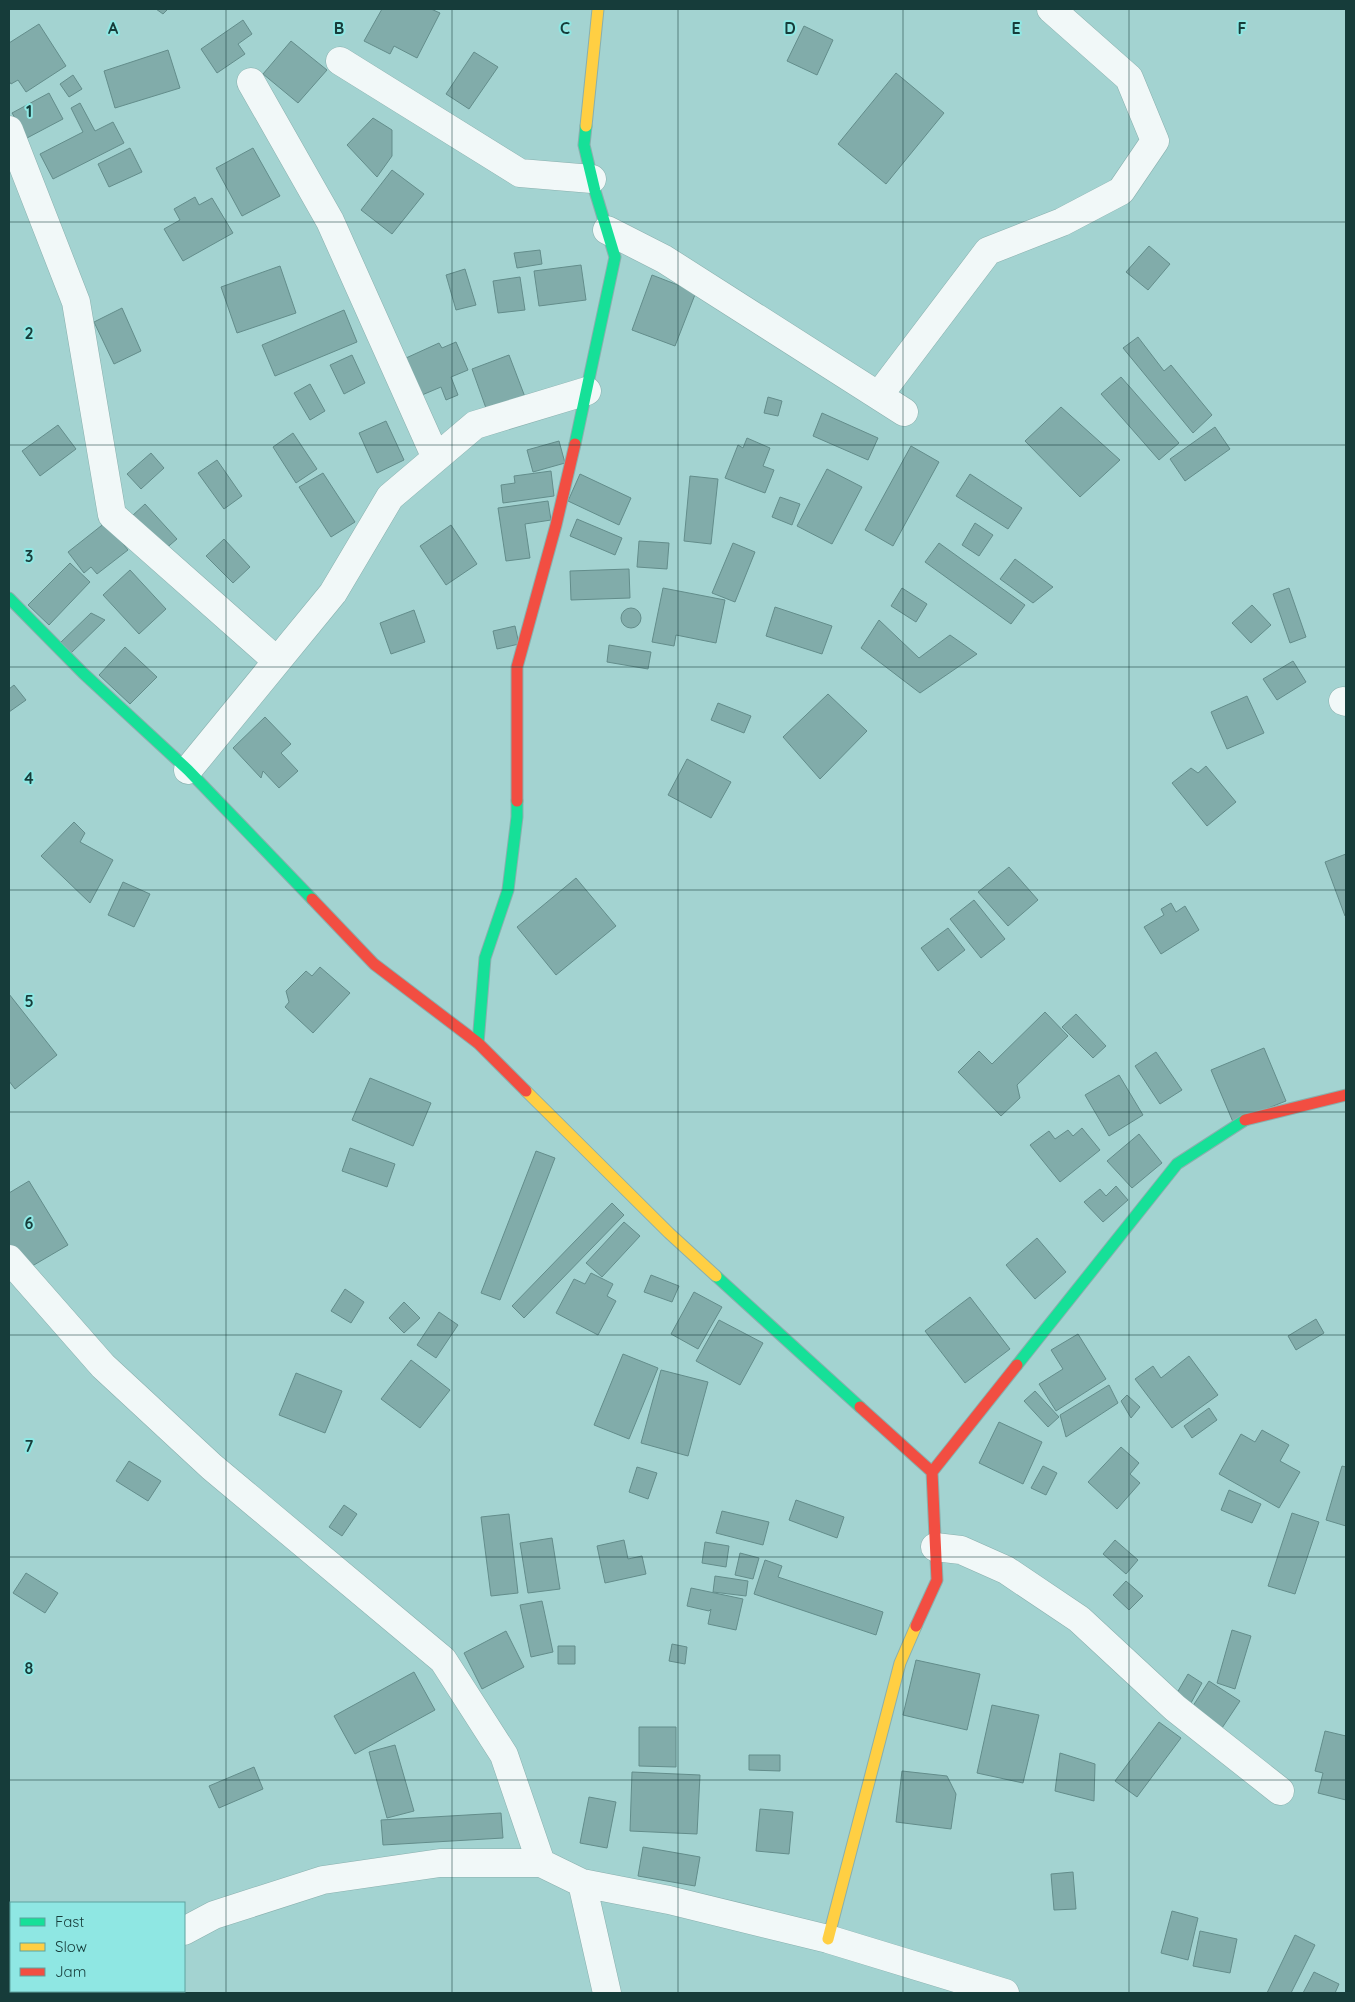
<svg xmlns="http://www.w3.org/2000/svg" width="1355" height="2002" font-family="Quicksand,sans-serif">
<rect width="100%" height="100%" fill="#a3d3d1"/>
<path fill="#81acaa" stroke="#638d8b" d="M 156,9 L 168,9 L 163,14 Z
M 382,9 L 431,9 L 440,13 L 417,58 L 394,46 L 390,54 L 364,41 Z
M 243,20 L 252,34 L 238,44 L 245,54 L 217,73 L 201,49 Z
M 39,24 L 66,66 L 26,92 L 18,80 L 11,84 L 9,81 L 9,43 Z
M 804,26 L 833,40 L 817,75 L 787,61 Z
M 291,41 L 327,70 L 298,103 L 263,74 Z
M 168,50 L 180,88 L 115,108 L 104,71 Z
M 474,52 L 498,67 L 469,109 L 446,94 Z
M 896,73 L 944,113 L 886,184 L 838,144 Z
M 73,75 L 82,89 L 69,97 L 60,84 Z
M 49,93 L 63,119 L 27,138 L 12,113 Z
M 80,103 L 95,131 L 113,122 L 124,143 L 53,179 L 40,154 L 83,132 L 71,108 Z
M 373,118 L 392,130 L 392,156 L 377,177 L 347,145 Z
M 130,148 L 142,172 L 109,187 L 98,164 Z
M 253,148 L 280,196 L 242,216 L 216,168 Z
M 392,170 L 424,194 L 392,234 L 361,210 Z
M 195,197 L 199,205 L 212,198 L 233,233 L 183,261 L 164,229 L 180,220 L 174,209 Z
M 1149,246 L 1170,264 L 1148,290 L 1126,272 Z
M 540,250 L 542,264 L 517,268 L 514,253 Z
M 581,265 L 586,300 L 539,306 L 534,271 Z
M 280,266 L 296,313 L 237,333 L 221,287 Z
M 465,269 L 476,305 L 456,310 L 446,275 Z
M 652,275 L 696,292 L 675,346 L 632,330 Z
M 520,277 L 525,310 L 498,313 L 493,281 Z
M 122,308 L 141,351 L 114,364 L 94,322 Z
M 344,310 L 357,342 L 275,376 L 262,345 Z
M 1138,337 L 1164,371 L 1171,365 L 1212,415 L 1193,433 L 1123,348 Z
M 456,342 L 468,370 L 451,377 L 458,395 L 446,400 L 441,387 L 422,395 L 406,358 L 439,343 L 442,348 Z
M 352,355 L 365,383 L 344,394 L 330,365 Z
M 509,355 L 525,397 L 487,411 L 472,369 Z
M 1121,377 L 1179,443 L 1159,460 L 1101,394 Z
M 310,384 L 325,411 L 310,420 L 294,393 Z
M 768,397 L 782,401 L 778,416 L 764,413 Z
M 1061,407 L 1120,460 L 1080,497 L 1025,441 Z
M 822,413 L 878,438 L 868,460 L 813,436 Z
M 386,421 L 404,460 L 377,473 L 359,433 Z
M 58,425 L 76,449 L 40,476 L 22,451 Z
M 1215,427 L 1230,449 L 1185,481 L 1170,459 Z
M 293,433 L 317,469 L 296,483 L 273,447 Z
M 747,438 L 770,448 L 763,466 L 774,470 L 765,493 L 725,478 L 738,445 L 743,448 Z
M 559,441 L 565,463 L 533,472 L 527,450 Z
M 911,446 L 939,462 L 893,546 L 865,530 Z
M 151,453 L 164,468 L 141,489 L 127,474 Z
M 217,460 L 242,496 L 224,509 L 198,473 Z
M 827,469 L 862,487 L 832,544 L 797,526 Z
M 551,471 L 554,496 L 503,503 L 501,485 L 515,483 L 514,476 Z
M 323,473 L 355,522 L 331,537 L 299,487 Z
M 580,474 L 631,498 L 619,525 L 568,501 Z
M 970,474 L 1022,508 L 1008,529 L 956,496 Z
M 690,476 L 718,479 L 711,544 L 684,541 Z
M 780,497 L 800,504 L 792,525 L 772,517 Z
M 548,501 L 551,520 L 525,524 L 530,558 L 506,561 L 498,508 Z
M 145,504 L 177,539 L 164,550 L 132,516 Z
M 577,519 L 622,538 L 615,555 L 570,536 Z
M 106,522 L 128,550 L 97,574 L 91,567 L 84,573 L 68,552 Z
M 975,523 L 993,535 L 979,556 L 962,545 Z
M 451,525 L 477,564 L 446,585 L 420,546 Z
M 224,539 L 250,567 L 233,583 L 206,556 Z
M 639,541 L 669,543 L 667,569 L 637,567 Z
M 733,543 L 755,552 L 735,602 L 712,593 Z
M 939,543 L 1025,605 L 1011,624 L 925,562 Z
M 1015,559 L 1053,587 L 1033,603 L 1000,579 Z
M 70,563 L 90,582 L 49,625 L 28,605 Z
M 629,569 L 630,598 L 571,600 L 570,571 Z
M 130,570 L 166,609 L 139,634 L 103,595 Z
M 663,588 L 725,600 L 716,643 L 676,635 L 674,646 L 652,642 Z
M 902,588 L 927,604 L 916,622 L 891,606 Z
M 1289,588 L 1306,637 L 1290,643 L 1273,594 Z
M 1252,605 L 1271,625 L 1251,643 L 1232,623 Z
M 775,607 L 832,626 L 822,654 L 766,636 Z
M621 618a10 10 0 1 1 20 0a10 10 0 1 1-20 0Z
M 414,610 L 425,642 L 391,654 L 380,623 Z
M 91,613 L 105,620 L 70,654 L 60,643 Z
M 879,620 L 919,658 L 950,635 L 977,654 L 920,693 L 861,648 Z
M 515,626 L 519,644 L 497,649 L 493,631 Z
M 609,645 L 651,652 L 648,669 L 607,662 Z
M 125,647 L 157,677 L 130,704 L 99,675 Z
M 1293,661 L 1306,682 L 1277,700 L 1263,679 Z
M 14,685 L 26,700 L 9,712 L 9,689 Z
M 828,694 L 867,731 L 820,779 L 783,737 Z
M 1247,696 L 1264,733 L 1227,749 L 1211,712 Z
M 718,703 L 751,716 L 744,733 L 711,720 Z
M 265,717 L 291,744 L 281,753 L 298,771 L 279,788 L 263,771 L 261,778 L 233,748 Z
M 687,759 L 731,782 L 711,818 L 668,795 Z
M 1206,766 L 1236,802 L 1207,826 L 1172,783 L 1191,768 L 1198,773 Z
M 74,822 L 85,833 L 80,842 L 113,860 L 90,903 L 41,856 Z
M 1346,854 L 1346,916 L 1345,916 L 1325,862 Z
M 1009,867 L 1038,900 L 1008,926 L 978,892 Z
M 576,878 L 616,926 L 556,975 L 517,927 Z
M 123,882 L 150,894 L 134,927 L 108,915 Z
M 974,900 L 1005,939 L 981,958 L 950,919 Z
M 1171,903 L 1176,912 L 1185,906 L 1199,930 L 1161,954 L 1144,927 L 1164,915 L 1161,909 Z
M 948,928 L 965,950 L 938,971 L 921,948 Z
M 320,967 L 350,993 L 313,1033 L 285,1007 L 289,1002 L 286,991 L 306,971 L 312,976 Z
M 9,994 L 57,1055 L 15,1089 L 9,1081 Z
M 1045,1012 L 1068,1036 L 1017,1085 L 1020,1098 L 1001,1116 L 958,1072 L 979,1051 L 992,1064 Z
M 1076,1014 L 1106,1046 L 1093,1058 L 1062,1027 Z
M 1264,1048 L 1286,1101 L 1233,1122 L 1211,1070 Z
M 1156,1052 L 1182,1090 L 1160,1104 L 1135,1066 Z
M 1119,1075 L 1143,1115 L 1109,1136 L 1085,1095 Z
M 370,1078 L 431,1103 L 413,1146 L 352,1120 Z
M 1082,1128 L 1100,1150 L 1060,1182 L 1030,1145 L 1049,1131 L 1055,1139 L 1068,1130 L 1073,1136 Z
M 1139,1134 L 1162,1163 L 1132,1188 L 1107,1161 Z
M 350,1148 L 395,1164 L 387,1187 L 342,1171 Z
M 536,1151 L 555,1158 L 500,1300 L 481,1293 Z
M 29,1181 L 68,1245 L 22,1272 L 9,1251 L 9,1193 Z
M 1116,1186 L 1128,1200 L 1103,1222 L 1084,1202 L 1100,1189 L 1106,1196 Z
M 612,1203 L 624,1215 L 524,1318 L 512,1306 Z
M 624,1222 L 640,1236 L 602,1277 L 586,1263 Z
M 1037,1238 L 1066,1272 L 1035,1299 L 1006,1265 Z
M 591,1273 L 613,1284 L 607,1296 L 616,1301 L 598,1335 L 556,1313 L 574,1279 L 585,1284 Z
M 651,1275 L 679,1286 L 672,1302 L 644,1292 Z
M 345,1289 L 364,1302 L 351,1323 L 331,1311 Z
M 694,1292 L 722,1307 L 698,1349 L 671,1334 Z
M 970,1297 L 1010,1349 L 965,1383 L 925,1331 Z
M 404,1302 L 420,1318 L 404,1333 L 389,1318 Z
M 439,1312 L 458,1325 L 436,1358 L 417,1345 Z
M 1316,1319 L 1324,1333 L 1296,1350 L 1288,1336 Z
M 719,1320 L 763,1343 L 740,1385 L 696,1361 Z
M 1078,1334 L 1106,1379 L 1056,1411 L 1039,1384 L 1063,1369 L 1051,1350 Z
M 623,1354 L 658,1368 L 629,1439 L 594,1425 Z
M 1189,1356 L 1218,1395 L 1172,1428 L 1135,1379 L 1153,1366 L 1161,1378 Z
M 411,1360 L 450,1390 L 420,1428 L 381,1399 Z
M 661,1370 L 708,1382 L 688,1456 L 641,1443 Z
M 296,1373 L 342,1391 L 325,1433 L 279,1415 Z
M 1109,1385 L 1118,1403 L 1066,1437 L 1060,1415 Z
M 1035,1391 L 1059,1417 L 1048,1427 L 1024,1401 Z
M 1127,1395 L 1140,1407 L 1131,1418 L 1121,1401 Z
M 1209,1408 L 1217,1420 L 1192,1438 L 1184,1426 Z
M 999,1422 L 1042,1442 L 1023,1484 L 979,1463 Z
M 1262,1430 L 1289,1445 L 1280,1461 L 1300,1472 L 1279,1508 L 1219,1474 L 1241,1434 L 1255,1442 Z
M 1121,1447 L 1139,1463 L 1130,1474 L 1140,1483 L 1117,1509 L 1088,1482 Z
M 129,1461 L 161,1481 L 148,1501 L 116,1481 Z
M 1043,1466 L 1057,1473 L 1046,1495 L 1031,1488 Z
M 1342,1466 L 1346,1467 L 1346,1526 L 1326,1520 Z
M 637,1467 L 657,1473 L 648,1499 L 629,1492 Z
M 1229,1490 L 1261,1504 L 1252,1523 L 1221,1510 Z
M 796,1500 L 844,1517 L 837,1538 L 789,1520 Z
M 344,1505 L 357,1514 L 342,1536 L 329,1527 Z
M 722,1511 L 769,1522 L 763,1545 L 716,1533 Z
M 1292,1513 L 1319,1522 L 1295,1594 L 1268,1586 Z
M 509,1514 L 518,1593 L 491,1596 L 481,1517 Z
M 552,1538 L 560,1589 L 528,1593 L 520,1543 Z
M 624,1540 L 628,1559 L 642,1556 L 646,1574 L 605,1583 L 597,1546 Z
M 1115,1540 L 1138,1560 L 1126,1574 L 1103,1554 Z
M 705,1542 L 729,1546 L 726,1567 L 702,1563 Z
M 740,1553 L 759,1558 L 753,1579 L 735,1575 Z
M 765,1560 L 782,1566 L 778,1577 L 883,1612 L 876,1635 L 754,1594 Z
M 26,1573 L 58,1593 L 45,1613 L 13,1593 Z
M 715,1576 L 748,1581 L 746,1596 L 713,1592 Z
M 1126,1581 L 1143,1596 L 1129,1610 L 1113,1595 Z
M 691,1588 L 743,1599 L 736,1630 L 708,1624 L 711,1609 L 709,1611 L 687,1606 Z
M 542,1601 L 553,1652 L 531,1657 L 520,1605 Z
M 1232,1630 L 1251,1636 L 1235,1689 L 1217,1683 Z
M 506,1631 L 524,1667 L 482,1689 L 464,1653 Z
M 672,1644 L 687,1647 L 685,1664 L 669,1661 Z
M 558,1646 L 575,1646 L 575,1664 L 558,1664 Z
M 916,1660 L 980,1674 L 967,1730 L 903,1715 Z
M 414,1672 L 435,1710 L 355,1754 L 334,1716 Z
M 1188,1674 L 1202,1683 L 1186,1712 L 1174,1698 Z
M 1209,1681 L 1240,1701 L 1220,1731 L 1189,1712 Z
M 992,1705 L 1039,1715 L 1023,1783 L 977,1773 Z
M 1159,1722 L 1181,1738 L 1137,1797 L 1115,1781 Z
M 639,1727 L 676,1727 L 676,1767 L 639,1766 Z
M 1325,1731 L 1346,1736 L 1346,1800 L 1318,1793 L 1323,1773 L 1315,1771 Z
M 395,1745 L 414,1811 L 387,1818 L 369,1752 Z
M 1060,1753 L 1095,1764 L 1094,1801 L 1055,1791 Z
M 749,1755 L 780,1755 L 780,1771 L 749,1770 Z
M 254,1767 L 263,1789 L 219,1808 L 209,1786 Z
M 902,1771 L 947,1776 L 956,1794 L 951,1829 L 896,1822 Z
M 632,1772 L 700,1775 L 697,1834 L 630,1831 Z
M 589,1797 L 616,1802 L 607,1848 L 580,1843 Z
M 760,1809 L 793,1812 L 789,1854 L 756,1851 Z
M 501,1813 L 503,1838 L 383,1845 L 381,1820 Z
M 643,1847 L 700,1857 L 695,1886 L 638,1876 Z
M 1073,1872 L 1076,1909 L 1054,1910 L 1051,1874 Z
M 1172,1911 L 1198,1918 L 1188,1960 L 1161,1953 Z
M 1200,1931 L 1237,1939 L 1230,1973 L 1193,1966 Z
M 1295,1935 L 1315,1945 L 1291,1993 L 1267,1993 Z
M 1314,1972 L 1339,1984 L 1335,1993 L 1303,1993 Z"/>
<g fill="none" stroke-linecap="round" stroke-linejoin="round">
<g stroke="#89b0ae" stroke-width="29">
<path id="street" d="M 340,61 L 520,173 L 592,179
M 251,82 L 330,221 L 436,458
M 9,130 L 76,302 L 112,515 L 277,661
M 607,230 L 664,259 L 904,412
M 879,395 L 988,251 L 1062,222 L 1121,191 L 1155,141 L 1129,78 L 1051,9
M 1343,701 L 1346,702
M 188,770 L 333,593 L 390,497 L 475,425 L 587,391
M 9,1259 L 103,1366 L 212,1467 L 443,1660 L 504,1755 L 541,1863
M 935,1547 L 961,1550 L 1006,1570 L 1079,1619 L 1175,1708 L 1280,1791
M 582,1883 L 607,1993
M 184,1931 L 214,1915 L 323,1880 L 440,1863 L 541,1863 L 582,1883 L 669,1900 L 828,1939 L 1005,1993
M 67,1993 L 71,1991"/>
</g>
<g stroke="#89b0ae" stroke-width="13">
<path id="fast" d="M 575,444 L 615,257 L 595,191 L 584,145 L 586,126
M 9,598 L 83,673 L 188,770 L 312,899
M 478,1043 L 485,958 L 508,890 L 517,817 L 517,801
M 716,1276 L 860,1407
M 1017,1365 L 1177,1164 L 1245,1120"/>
</g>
<g stroke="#89b0ae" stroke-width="13">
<path id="slow" d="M 586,126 L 598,9
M 526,1091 L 669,1233 L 716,1276
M 828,1939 L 900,1663 L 916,1626"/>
</g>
<g stroke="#89b0ae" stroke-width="13">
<path id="jam" d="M 517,801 L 517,667 L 556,525 L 575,444
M 312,899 L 374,964 L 478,1043 L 526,1091
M 1245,1120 L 1346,1095
M 860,1407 L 932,1472
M 916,1626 L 937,1580 L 932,1472 L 1017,1365"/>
</g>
<use href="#street" stroke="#f1f8f8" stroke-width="28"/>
<use href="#fast" stroke="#16e098" stroke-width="11"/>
<use href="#slow" stroke="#ffcf43" stroke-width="11"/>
<use href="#jam" stroke="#f24e42" stroke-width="11"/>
</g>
<path fill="none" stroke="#163c3a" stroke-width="1" stroke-opacity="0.55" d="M 226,9 L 226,1993M 452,9 L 452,1993M 678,9 L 678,1993M 903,9 L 903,1993M 1129,9 L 1129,1993M 9,222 L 1346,222M 9,445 L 1346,445M 9,667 L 1346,667M 9,890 L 1346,890M 9,1112 L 1346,1112M 9,1335 L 1346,1335M 9,1557 L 1346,1557M 9,1780 L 1346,1780"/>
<g font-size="16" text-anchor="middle" font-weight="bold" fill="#163c3a" stroke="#8fe7e3" stroke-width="4" stroke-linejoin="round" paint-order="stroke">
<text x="113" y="34">A</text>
<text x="339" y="34">B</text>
<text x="565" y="34">C</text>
<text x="790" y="34">D</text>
<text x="1016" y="34">E</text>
<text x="1242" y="34">F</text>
<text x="29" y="117">1</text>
<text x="29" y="339">2</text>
<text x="29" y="562">3</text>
<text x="29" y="784">4</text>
<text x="29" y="1007">5</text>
<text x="29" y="1229">6</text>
<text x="29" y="1452">7</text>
<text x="29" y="1674">8</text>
</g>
<rect width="1355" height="2002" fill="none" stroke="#163c3a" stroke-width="20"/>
<rect x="10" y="1902" width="175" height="90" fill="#8fe7e3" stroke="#5fa39f"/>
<rect x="20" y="1918" width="25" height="8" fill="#16e098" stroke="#5fa39f"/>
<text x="55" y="1927" font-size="15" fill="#163c3a">Fast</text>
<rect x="20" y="1943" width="25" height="8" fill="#ffcf43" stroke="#5fa39f"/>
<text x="55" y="1952" font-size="15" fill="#163c3a">Slow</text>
<rect x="20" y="1968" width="25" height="8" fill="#f24e42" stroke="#5fa39f"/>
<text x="55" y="1977" font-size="15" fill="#163c3a">Jam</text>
</svg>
